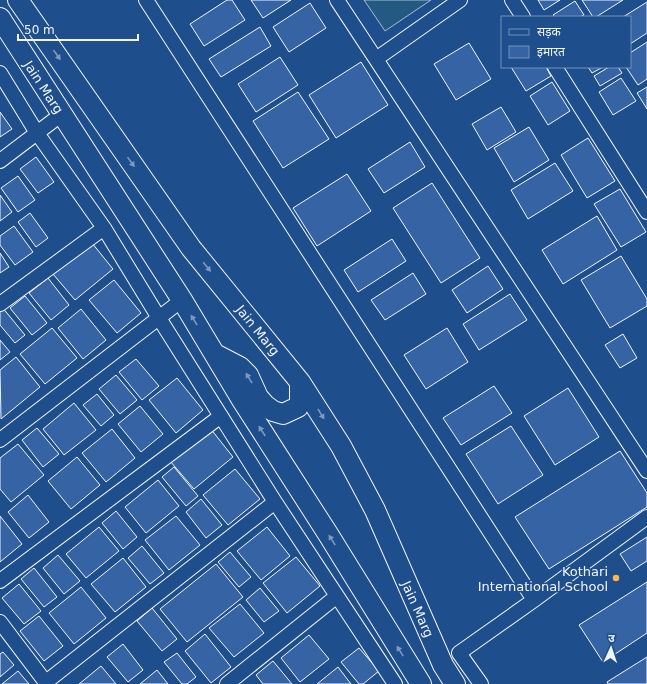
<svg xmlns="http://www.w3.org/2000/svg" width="647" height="684" font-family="'DejaVu Sans','Noto Sans Devanagari',sans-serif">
<rect width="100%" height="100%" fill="#1f4e8c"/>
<path fill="#245a82" stroke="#a8bbd7" d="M 364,0 L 431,0 L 385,31 Z"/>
<path fill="#3563a3" stroke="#f2f6ff" d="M 227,0 L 232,0 L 245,20 L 204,46 L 190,24 Z
M 251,0 L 291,0 L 263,18 Z
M 538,0 L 560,0 L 544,10 Z
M 582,0 L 623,0 L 596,17 L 593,17 Z
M 575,1 L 584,15 L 580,17 L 555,17 L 553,15 Z
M 647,2 L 647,33 L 630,44 L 630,17 L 623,17 Z
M 310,3 L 326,28 L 289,52 L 273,27 Z
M 260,27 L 271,46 L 221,77 L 209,59 Z
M 647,42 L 647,79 L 638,85 L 626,67 L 630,67 L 630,53 Z
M 469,43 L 491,79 L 456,100 L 434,64 Z
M 280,57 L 298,85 L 256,112 L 238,84 Z
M 361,62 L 388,105 L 336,138 L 309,95 Z
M 511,67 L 546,67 L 551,76 L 526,91 Z
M 588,67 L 603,67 L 592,73 Z
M 609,67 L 618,67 L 622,73 L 600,86 L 594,76 Z
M 621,78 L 636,101 L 613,115 L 599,92 Z
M 552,82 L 570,111 L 548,125 L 530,96 Z
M 647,87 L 647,109 L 637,93 Z
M 298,92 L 329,139 L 283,168 L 253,121 Z
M 501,107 L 516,132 L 487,150 L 472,124 Z
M 0,112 L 12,129 L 0,137 Z
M 529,127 L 549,160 L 514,182 L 494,148 Z
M 588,138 L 615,181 L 587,198 L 561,155 Z
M 410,142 L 425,167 L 384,193 L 368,169 Z
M 36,157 L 54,182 L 38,193 L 20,169 Z
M 555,163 L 573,191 L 528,219 L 511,190 Z
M 347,174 L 371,211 L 317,246 L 293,208 Z
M 18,176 L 35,200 L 18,212 L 1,188 Z
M 432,183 L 480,258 L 441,283 L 393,208 Z
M 620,189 L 646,232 L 621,247 L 594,204 Z
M 0,195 L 12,212 L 0,221 Z
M 30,213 L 48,238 L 36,247 L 18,222 Z
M 597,216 L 617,250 L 563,284 L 542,250 Z
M 14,226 L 33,252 L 15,265 L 0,245 L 0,236 Z
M 392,239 L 406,261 L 358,292 L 344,270 Z
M 92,243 L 113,269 L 75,300 L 53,274 Z
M 0,253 L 9,267 L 0,273 Z
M 621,256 L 647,299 L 647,306 L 610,328 L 581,280 Z
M 488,266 L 503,289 L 467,313 L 452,290 Z
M 413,273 L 426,294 L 385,320 L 371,300 Z
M 48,278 L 69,305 L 51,320 L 29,293 Z
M 114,280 L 141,313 L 117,333 L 89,300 Z
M 510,294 L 527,320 L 479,350 L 463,324 Z
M 25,296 L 47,323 L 32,335 L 10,308 Z
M 2,307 L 25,335 L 15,343 L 0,325 L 0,308 Z
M 81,309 L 106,340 L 83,359 L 58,328 Z
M 52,328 L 77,358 L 45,384 L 20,354 Z
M 447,328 L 468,362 L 426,389 L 404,355 Z
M 623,334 L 637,358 L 620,368 L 605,345 Z
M 0,340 L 10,352 L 0,360 Z
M 16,357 L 40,387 L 1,419 L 0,370 Z
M 136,359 L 159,386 L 142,400 L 119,372 Z
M 116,375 L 137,400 L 120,414 L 99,389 Z
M 177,378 L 203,410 L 176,433 L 149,400 Z
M 494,386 L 512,413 L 461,445 L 443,418 Z
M 568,388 L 599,437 L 555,465 L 524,416 Z
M 97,394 L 114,415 L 101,426 L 83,405 Z
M 74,403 L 96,430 L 64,455 L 43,429 Z
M 140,406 L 163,434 L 141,452 L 118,424 Z
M 511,426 L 543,475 L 498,504 L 466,454 Z
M 37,428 L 59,454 L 43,467 L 22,440 Z
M 210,428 L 233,457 L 194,489 L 170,461 Z
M 112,429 L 135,458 L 106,482 L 82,453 Z
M 18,444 L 44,475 L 11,502 L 0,489 L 0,458 Z
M 620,451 L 647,493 L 647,507 L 549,569 L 515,517 Z
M 77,457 L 100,485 L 71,509 L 48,481 Z
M 174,467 L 198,496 L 186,506 L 162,477 Z
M 235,469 L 260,499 L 228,525 L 203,495 Z
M 158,480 L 179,506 L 146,533 L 125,507 Z
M 28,495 L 49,522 L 29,538 L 8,512 Z
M 201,499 L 222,525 L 206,538 L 186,512 Z
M 116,511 L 137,537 L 123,549 L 102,523 Z
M 0,516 L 22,544 L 0,562 Z
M 176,516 L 200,545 L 169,570 L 145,540 Z
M 99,527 L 119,551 L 86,578 L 66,554 Z
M 267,527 L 290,556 L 261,580 L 237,551 Z
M 647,537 L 647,561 L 631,571 L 620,554 Z
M 142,546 L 164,573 L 150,584 L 128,558 Z
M 230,552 L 251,577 L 239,587 L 218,562 Z
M 58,555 L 80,581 L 64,594 L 43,568 Z
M 296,557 L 320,586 L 287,613 L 263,583 Z
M 123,558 L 146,587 L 115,612 L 91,584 Z
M 216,564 L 243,597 L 187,642 L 160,609 Z
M 34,568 L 57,597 L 44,607 L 21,579 Z
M 647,582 L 647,633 L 603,662 L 579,625 Z
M 19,584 L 41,611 L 24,624 L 2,598 Z
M 81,587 L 106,618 L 74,644 L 49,613 Z
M 260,588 L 279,611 L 264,622 L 246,600 Z
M 240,604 L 264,633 L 234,657 L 209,628 Z
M 152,608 L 177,639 L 162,651 L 137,621 Z
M 39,616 L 63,646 L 44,661 L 20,631 Z
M 205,634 L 231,667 L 211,683 L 185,651 Z
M 309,635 L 329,659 L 300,682 L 281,658 Z
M 123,644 L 143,670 L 128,682 L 107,657 Z
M 359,648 L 379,671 L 363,684 L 359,684 L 341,662 Z
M 3,652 L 14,665 L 0,677 L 0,654 Z
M 177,653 L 196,677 L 187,684 L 182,684 L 164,662 Z
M 647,657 L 647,684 L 608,684 L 607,682 Z
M 273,661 L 292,684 L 263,684 L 256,675 Z
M 101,666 L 116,684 L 79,684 Z
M 338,667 L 351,684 L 317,684 Z
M 157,670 L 168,684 L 140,684 Z
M 18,671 L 29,684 L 2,684 Z"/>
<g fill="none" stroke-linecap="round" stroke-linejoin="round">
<g stroke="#f2f6ff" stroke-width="16">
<path id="street" d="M 146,0 L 534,600
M 337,0 L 647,471
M 512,0 L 523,17
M 376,59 L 460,0
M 555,67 L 647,212
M 0,73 L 37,133 L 104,228 L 159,318 L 275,502 L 395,684
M 0,161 L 62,114
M 0,304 L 104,228
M 0,440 L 182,300
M 0,581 L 221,416
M 0,622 L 47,684
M 46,682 L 275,502
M 227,684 L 337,596
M 481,684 L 459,653 L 534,600 L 647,517"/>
</g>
<g stroke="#f2f6ff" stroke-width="22">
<path id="secondary" d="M 18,0 L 191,248 L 300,382 L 341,446 L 375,510 L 443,665 L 455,684
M 0,18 L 182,300 L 242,400 L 328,534 L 421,684
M 215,354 L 240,367 L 248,375 L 258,397 L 265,405 L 273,411 L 283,414 L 298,407 L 300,401 L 300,382"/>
</g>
<use href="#street" stroke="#1f4e8c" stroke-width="14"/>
<use href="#secondary" stroke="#1f4e8c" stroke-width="20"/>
</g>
<defs><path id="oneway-solid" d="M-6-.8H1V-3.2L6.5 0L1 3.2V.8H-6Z"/></defs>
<g fill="#7e9ac0">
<use href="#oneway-solid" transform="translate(57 55) rotate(55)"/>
<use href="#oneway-solid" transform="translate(131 162) rotate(55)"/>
<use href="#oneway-solid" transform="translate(207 267) rotate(51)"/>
<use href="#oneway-solid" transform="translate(194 320) rotate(-121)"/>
<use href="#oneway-solid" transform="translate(249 378) rotate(-121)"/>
<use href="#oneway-solid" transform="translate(321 414) rotate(58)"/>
<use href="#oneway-solid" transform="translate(262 431) rotate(-123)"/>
<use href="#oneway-solid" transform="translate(332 540) rotate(-122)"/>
<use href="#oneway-solid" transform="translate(400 651) rotate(-122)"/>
</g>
<circle fill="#ffb74d" stroke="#1f4e8c" stroke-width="1.5" cx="616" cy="578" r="4"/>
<g text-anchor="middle" stroke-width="3" stroke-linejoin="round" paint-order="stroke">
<g font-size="13" fill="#f2f6ff" stroke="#1f4e8c">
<text transform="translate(44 87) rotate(57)" y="5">Jain Marg</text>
<text transform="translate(258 330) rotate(51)" y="5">Jain Marg</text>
<text transform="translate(418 609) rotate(66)" y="5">Jain Marg</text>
</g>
<g font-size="13" fill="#f2f6ff" stroke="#1f4e8c" text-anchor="end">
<text x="608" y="576">Kothari<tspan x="608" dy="15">International School</tspan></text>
</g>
</g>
<rect x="501" y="16" width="130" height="52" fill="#1f4e8c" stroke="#7391ba"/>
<rect x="509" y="29" width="20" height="6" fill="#1f4e8c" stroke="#7391ba"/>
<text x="537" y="36" font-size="12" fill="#f2f6ff">सड़क</text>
<rect x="509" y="46" width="20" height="12" fill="#3563a3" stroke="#7391ba"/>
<text x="537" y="56" font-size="12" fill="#f2f6ff">इमारत</text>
<g transform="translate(611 648) rotate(3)" stroke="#1f4e8c" stroke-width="3" paint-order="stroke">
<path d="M0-3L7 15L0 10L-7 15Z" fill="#f2f6ff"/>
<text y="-6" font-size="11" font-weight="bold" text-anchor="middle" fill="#f2f6ff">उ</text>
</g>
<path d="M18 34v6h120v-6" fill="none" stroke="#f2f6ff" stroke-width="2"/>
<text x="24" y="34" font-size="12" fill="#f2f6ff" stroke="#1f4e8c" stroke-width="3" paint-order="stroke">50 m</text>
</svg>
